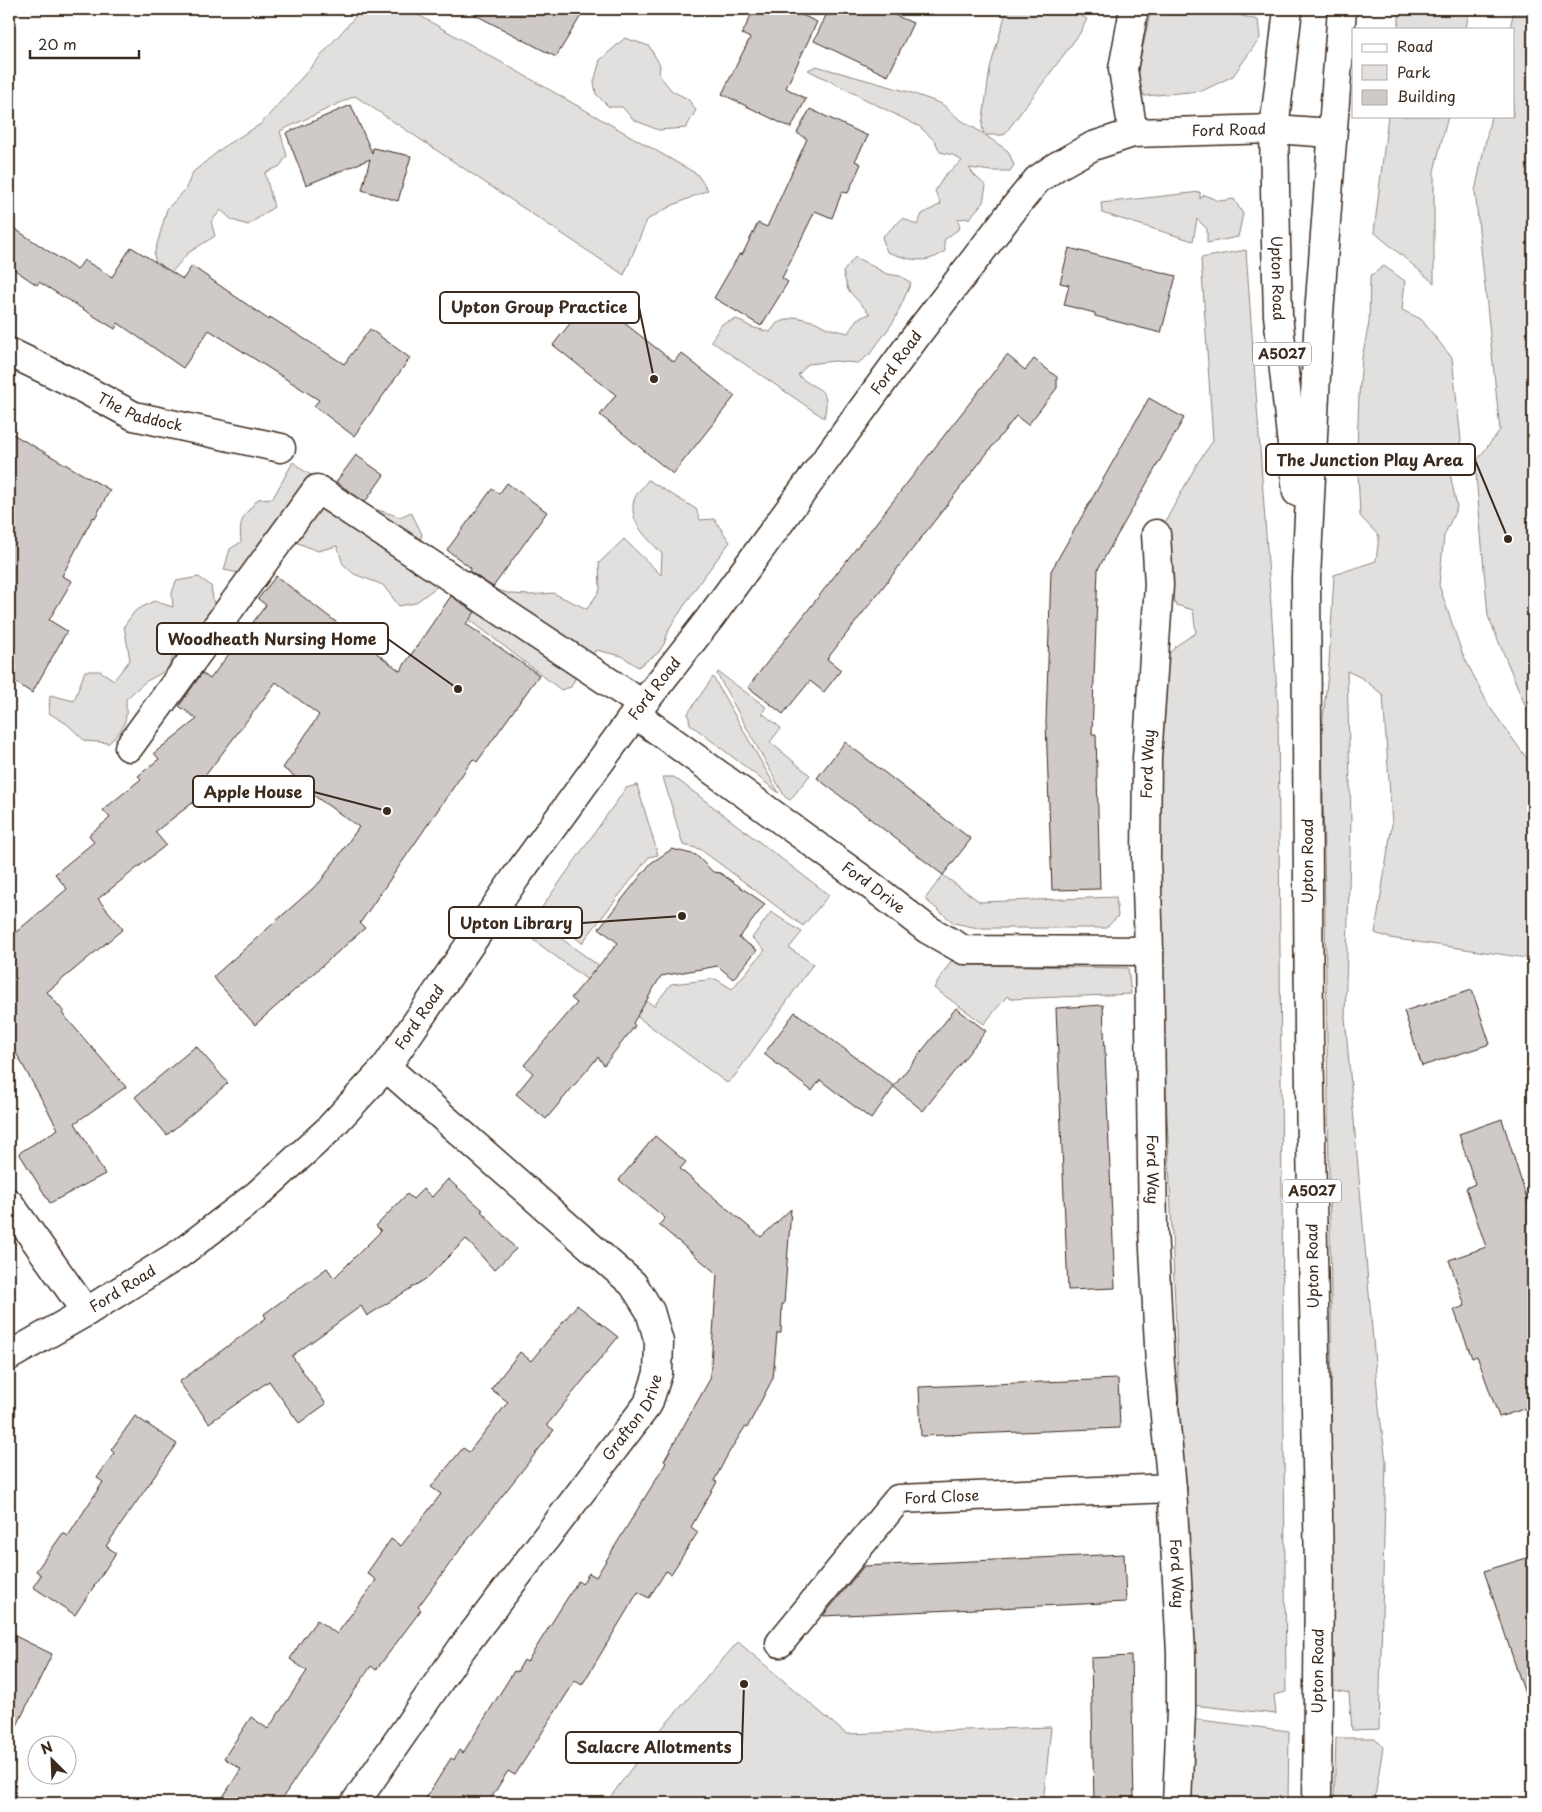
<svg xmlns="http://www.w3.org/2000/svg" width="1542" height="1812" font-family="'Playpen Sans',sans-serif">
<rect width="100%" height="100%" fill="#fff"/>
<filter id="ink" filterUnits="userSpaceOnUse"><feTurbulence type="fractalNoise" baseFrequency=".02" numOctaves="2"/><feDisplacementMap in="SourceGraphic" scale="10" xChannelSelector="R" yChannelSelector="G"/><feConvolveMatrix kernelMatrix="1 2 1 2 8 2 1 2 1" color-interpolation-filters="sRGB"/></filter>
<g filter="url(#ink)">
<path fill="#e2e0de" stroke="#8e857e" d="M 362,9 L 408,9 L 697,174 L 708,190 L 671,206 L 647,220 L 624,275 L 355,96 L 280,131 L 287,156 L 280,166 L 265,173 L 274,207 L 248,225 L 232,220 L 221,210 L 211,222 L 215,236 L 188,253 L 171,273 L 156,264 L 154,255 L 167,209 L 185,190 L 193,172 L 226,145 L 261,124 Z
M 1007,9 L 1069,9 L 1087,19 L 1080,33 L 1004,135 L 985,135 L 1008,151 L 1014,165 L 1010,171 L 991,171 L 969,168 L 974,175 L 986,186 L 983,202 L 970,218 L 958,219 L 960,228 L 944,240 L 945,251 C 926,266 908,259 887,252 L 882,237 L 903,218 L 917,225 L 922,214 L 941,204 L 935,191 L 945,175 L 962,161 L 953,155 L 940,152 L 935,141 L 920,127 L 808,70 L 816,66 L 909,92 L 942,104 L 959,119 L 984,134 L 982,126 L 990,68 Z
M 1151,9 L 1231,9 L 1231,13 L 1258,20 L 1260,38 L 1233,76 L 1202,91 L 1144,96 L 1137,74 Z
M 1400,9 L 1469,9 L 1466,29 L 1398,29 Z
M 1514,9 L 1533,9 L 1533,724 L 1488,616 L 1475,463 L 1500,430 L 1475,191 L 1491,116 L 1513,116 L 1513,29 L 1510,29 Z
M 625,38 L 649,46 L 660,65 L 659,75 L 672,91 L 688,99 L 696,110 L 686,128 L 658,130 L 634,120 L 622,107 L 609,107 L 596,94 L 594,82 L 600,60 Z
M 1388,116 L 1448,116 L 1434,171 L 1434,283 L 1374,232 Z
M 1200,192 L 1200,199 L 1204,195 L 1219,201 L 1234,199 L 1243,214 L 1238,237 L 1207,243 L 1207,229 L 1197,219 L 1193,241 L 1102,213 L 1101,203 Z
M 1246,250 L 1278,706 L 1286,1692 L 1274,1695 L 1276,1714 L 1192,1705 L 1154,810 L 1163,660 L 1177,645 L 1196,633 L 1193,610 L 1176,605 L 1147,555 L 1198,462 L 1213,441 L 1201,258 Z
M 855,257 L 887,274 L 900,276 L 911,283 L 894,321 L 870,354 L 858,363 L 834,361 L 808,364 L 798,375 C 815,392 832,384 824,418 L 711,341 L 722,324 L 737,319 L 751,327 L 770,332 L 777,323 L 796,317 L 816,322 L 827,328 L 848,333 L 857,319 L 870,314 L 848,290 L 843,272 Z
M 1384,266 L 1405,281 L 1402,310 L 1421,319 L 1452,358 L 1461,440 L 1449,469 L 1457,507 L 1444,536 L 1439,585 L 1462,653 L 1489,706 L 1533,767 L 1533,959 L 1390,938 L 1375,933 L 1392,824 L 1383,695 L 1362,678 L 1347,671 L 1351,821 L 1345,1017 L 1379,1409 L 1386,1461 L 1379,1729 L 1352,1730 L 1349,1693 L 1334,1690 L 1332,1611 L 1331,1294 L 1322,727 L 1329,664 L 1334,575 L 1376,561 L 1379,536 L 1360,516 L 1357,448 L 1359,395 L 1362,358 L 1369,323 L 1370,276 Z
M 293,462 L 304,471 L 375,509 L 400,517 L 411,512 L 422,534 L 416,554 L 440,572 L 438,586 L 415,603 L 399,606 L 383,585 L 354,574 L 343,564 L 337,546 L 318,551 L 293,541 L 239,573 L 224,570 L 230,549 L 241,542 C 239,518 243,517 258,499 L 273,498 Z
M 648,480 L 696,509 L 700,520 L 714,519 L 730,542 L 702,579 L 670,627 L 664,644 L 658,653 L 638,667 L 622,656 L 596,650 L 579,670 L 571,687 L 561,690 L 470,620 L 465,606 L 474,583 L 511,594 L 531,595 L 553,593 L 587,609 L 600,590 L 599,563 L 624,539 L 661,575 L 662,554 C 648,538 628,523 634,500 C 636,493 644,486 648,480 Z
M 199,577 L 211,586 L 214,606 L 180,652 L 173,657 L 167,670 L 145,682 L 126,699 C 127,722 126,726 109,743 L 85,741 L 67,724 L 49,713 L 50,695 L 74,701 L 85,671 L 100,671 L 114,680 L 130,660 L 124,626 L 135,611 L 154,601 L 173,607 L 172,593 L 176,581 Z
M 718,672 L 766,707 L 762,713 L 781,728 L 770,742 L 810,775 L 790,800 L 785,797 L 717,674 Z
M 713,677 L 779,793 L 690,724 L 688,713 Z
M 663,777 L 674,777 L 829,895 L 803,926 L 700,849 L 683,845 Z
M 637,785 L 658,855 L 649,857 L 582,943 L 540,910 L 626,788 Z
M 943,875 L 980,902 L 1116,897 L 1118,916 L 1106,928 L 978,928 L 954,923 L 925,899 Z
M 771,912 L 802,932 L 789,948 L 813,964 L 734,1077 L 727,1083 L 524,933 L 533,918 L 654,1006 L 671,984 L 716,979 L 732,989 L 765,950 L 752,938 Z
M 951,961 L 970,965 L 1128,968 L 1131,994 L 1011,999 L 1007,996 L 984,1024 L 934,988 Z
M 738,1642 L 846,1734 L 1051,1727 L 1043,1803 L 606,1803 L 656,1735 Z
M 1192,1719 L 1289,1731 L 1288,1803 L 1192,1803 Z
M 1336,1738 L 1375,1738 L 1383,1747 L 1374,1803 L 1334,1803 Z"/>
<path fill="#cfcac7" stroke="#3b2a1e" d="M 464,9 L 585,9 L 556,57 Z
M 754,9 L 789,9 L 817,22 L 786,88 L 806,99 L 791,128 L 722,94 L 750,38 L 742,34 Z
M 829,9 L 881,9 L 913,23 L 888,76 L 814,41 Z
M 351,105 L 372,153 L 373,148 L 411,156 L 398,201 L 362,190 L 370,159 L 306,185 L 286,133 Z
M 810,109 L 868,136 L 855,161 L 861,164 L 848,193 L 842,192 L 832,218 L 815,211 L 782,278 L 788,282 L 761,326 L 714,298 L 740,253 L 742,255 L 758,223 L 767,227 L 807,139 L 797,133 Z
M 9,225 L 77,270 L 84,260 L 112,277 L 131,247 L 183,279 L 192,266 L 269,320 L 270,317 L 344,364 L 370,329 L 410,358 L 354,436 L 314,406 L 319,400 L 209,330 L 183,368 L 118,323 L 115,329 L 39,282 L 37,285 L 9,266 Z
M 1069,248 L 1176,276 L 1161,333 L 1095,316 L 1095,313 L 1064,305 L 1069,285 L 1060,283 Z
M 591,297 L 674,362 L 681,353 L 735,396 L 673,474 L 600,415 L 616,395 L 553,345 Z
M 1007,355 L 1025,370 L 1034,359 L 1057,377 L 1057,388 L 1028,425 L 1016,416 L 827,659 L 841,670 L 824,692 L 810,681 L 783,714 L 748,687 Z
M 1149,398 L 1184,418 L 1098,569 L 1092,734 L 1096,734 L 1100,889 L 1052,890 L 1046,722 L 1051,571 Z
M 9,432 L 110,490 L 95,518 L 93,517 L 62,576 L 72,581 L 49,620 L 67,631 L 32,693 L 9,678 Z
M 356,455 L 384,475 L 365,502 L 336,482 Z
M 507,483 L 547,512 L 493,587 L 469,571 L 471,568 L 447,550 L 492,489 L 499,494 Z
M 276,576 L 400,671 L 451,596 L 475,612 L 466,624 L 539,675 L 477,762 L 473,759 L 360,923 L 365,928 L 255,1025 L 213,977 L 320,882 L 359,827 L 306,790 L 308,786 L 283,768 L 319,715 L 276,682 L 205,776 L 213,787 L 155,832 L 166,845 L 98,899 L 123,929 L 47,992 L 64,1012 L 62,1013 L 126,1087 L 75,1123 L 105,1174 L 50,1203 L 19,1153 L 58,1129 L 9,1040 L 9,938 L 67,889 L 55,874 L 94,842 L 89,835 L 110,818 L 103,810 L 141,779 L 138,776 L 159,759 L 154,753 L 197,719 L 179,706 L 202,673 L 210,679 L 266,605 L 258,599 Z
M 845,742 L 971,839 L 943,875 L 817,778 Z
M 672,849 L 696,855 L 713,872 L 720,873 L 765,904 L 739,938 L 757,950 L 733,979 L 718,966 L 661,976 L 633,1023 L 635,1026 L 604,1065 L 598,1057 L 546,1119 L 516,1094 L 533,1073 L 524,1065 L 577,1003 L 571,998 L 618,943 L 599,928 L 651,863 Z
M 1472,990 L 1490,1044 L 1422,1066 L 1404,1011 Z
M 1103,1005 L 1115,1288 L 1068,1290 L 1056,1008 Z
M 956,1008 L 986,1031 L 923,1111 L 894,1087 L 871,1119 L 820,1080 L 812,1091 L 764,1054 L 795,1012 L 894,1086 Z
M 196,1046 L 228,1083 L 167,1135 L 135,1097 Z
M 1502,1119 L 1533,1219 L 1533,1406 L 1499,1417 L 1477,1356 L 1472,1358 L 1454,1310 L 1465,1306 L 1449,1260 L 1486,1247 L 1466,1188 L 1475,1184 L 1459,1134 Z
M 655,1136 L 686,1162 L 680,1169 L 761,1237 L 791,1209 L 784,1304 L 782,1304 L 781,1333 L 777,1333 L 773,1378 L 747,1428 L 745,1427 L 728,1454 L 714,1481 L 717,1482 L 691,1527 L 698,1532 L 671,1574 L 666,1571 L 649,1598 L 638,1592 L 582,1685 L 575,1681 L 515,1775 L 508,1771 L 488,1803 L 423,1803 L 451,1758 L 454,1760 L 459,1750 L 463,1753 L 514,1671 L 517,1672 L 524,1660 L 527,1662 L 578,1581 L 582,1584 L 589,1573 L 596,1577 L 666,1463 L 664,1461 L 710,1379 L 717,1274 L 659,1225 L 665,1218 L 619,1180 Z
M 448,1179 L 483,1210 L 481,1211 L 516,1249 L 494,1270 L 466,1239 L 427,1278 L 367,1316 L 361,1306 L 292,1356 L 326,1404 L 299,1423 L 269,1381 L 209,1423 L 179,1382 L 266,1318 L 264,1314 L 327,1268 L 334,1278 L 381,1231 L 376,1226 L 407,1194 L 413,1199 L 423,1189 L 432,1197 Z
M 577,1305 L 618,1337 L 547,1425 L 554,1430 L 462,1547 L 418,1607 L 421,1610 L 376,1670 L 371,1666 L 279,1803 L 219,1803 L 241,1769 L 224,1758 L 251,1717 L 268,1729 L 307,1671 L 290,1659 L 302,1640 L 317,1620 L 337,1634 L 376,1580 L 367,1573 L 391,1539 L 401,1546 L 441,1494 L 431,1487 L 463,1448 L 469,1452 L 508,1402 L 491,1389 L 520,1352 L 531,1361 Z
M 1118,1379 L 1120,1428 L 921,1436 L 919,1387 Z
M 135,1416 L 177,1444 L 106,1546 L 116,1553 L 75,1615 L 33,1587 L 41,1575 L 36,1571 L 63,1533 L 68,1536 L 103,1482 L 97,1478 L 114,1453 L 111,1450 Z
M 1124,1554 L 1126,1602 L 823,1616 L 864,1566 Z
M 1533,1556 L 1533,1702 L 1528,1703 L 1484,1571 Z
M 9,1633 L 52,1654 L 9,1742 Z
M 1131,1656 L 1134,1803 L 1094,1803 L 1091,1658 Z"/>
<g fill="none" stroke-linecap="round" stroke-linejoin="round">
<g stroke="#3b2a1e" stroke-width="31">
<g id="minor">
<path d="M 1133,133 L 1123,69 L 1134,9"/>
<path id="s1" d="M 9,352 L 69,381 L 134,416 L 281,448"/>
<path id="s2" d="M 1156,534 L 1159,585 L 1147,758 L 1146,856 L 1149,951 L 1153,1229 L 1160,1365 L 1172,1488 L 1181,1653 L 1181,1711 L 1177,1803"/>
<path id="s3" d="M 635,714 L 869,884 L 927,929 L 964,950 L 1149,951"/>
<path d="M 129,747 L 317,489 L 642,704"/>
<path d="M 9,1203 L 86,1312"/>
<path id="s4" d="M 9,1356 L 86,1312 L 181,1253 L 258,1194 L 327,1131 L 386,1067 L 516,877 L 635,714 L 710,618 L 919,332 L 1019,202 L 1037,180 L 1057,166 L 1093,146 L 1133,133 L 1274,129 L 1332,133"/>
<path id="s5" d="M 780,1643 L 898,1499 L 1172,1488"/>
<path id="s6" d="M 355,1803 L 462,1648 L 648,1404 L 658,1373 L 659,1342 L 650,1311 L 633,1284 L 386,1067"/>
</g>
</g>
<g stroke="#3b2a1e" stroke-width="31">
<g id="major">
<path id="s7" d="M 1288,9 L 1274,129 L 1276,242 L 1278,315 L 1297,492"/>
<path id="s8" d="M 1317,1803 L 1319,1570 L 1309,1034 L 1306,578 L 1319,314 L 1342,9"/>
</g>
</g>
<use href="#minor" stroke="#fff" stroke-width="28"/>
<use href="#major" stroke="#fff" stroke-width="28"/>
</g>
</g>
<g text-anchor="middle" stroke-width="4.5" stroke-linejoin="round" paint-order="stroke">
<g fill="#fff" stroke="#766a62" stroke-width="1">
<rect x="1253" y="342.5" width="58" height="23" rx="4"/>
<rect x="1283" y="1179.5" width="58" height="23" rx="4"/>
</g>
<g font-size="14" font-weight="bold" fill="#3b2a1e">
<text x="1282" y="359">A5027</text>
<text x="1312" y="1196">A5027</text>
</g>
<g font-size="15" fill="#3b2a1e" stroke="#fff">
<text dy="5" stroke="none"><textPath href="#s4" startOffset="1782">Ford Road</textPath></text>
<text dy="5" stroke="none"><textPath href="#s7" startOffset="270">Upton Road</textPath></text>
<text dy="5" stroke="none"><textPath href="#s4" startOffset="1348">Ford Road</textPath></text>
<text dy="5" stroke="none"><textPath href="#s1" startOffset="145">The Paddock</textPath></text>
<text dy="5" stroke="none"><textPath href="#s4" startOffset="942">Ford Road</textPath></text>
<text transform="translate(1148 764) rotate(-88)" y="5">Ford Way</text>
<text transform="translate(1308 861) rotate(-90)" y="5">Upton Road</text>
<text dy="5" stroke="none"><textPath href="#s3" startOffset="295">Ford Drive</textPath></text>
<text dy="5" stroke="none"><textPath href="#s4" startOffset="538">Ford Road</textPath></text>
<text dy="5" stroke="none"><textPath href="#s2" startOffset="636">Ford Way</textPath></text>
<text transform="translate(1313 1266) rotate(-91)" y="5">Upton Road</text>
<text dy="5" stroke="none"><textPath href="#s4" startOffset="132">Ford Road</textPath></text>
<text dy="5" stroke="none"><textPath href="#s6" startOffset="476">Grafton Drive</textPath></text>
<text dy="5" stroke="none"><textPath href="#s5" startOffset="230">Ford Close</textPath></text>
<text dy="5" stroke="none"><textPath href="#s2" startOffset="1041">Ford Way</textPath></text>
<text dy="5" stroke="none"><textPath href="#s8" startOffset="132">Upton Road</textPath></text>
</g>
</g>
<path fill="none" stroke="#3b2a1e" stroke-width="2" d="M654 379L639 307M1508 539L1475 460M458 689L388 639M387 811L314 792M682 916L582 923M744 1684L742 1747"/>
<g fill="#3b2a1e" stroke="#fff" stroke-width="2">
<circle cx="654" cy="379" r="5"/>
<circle cx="1508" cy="539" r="5"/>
<circle cx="458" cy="689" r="5"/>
<circle cx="387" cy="811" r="5"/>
<circle cx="682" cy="916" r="5"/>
<circle cx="744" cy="1684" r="5"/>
</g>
<g fill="#fff" stroke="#3b2a1e" stroke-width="2">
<rect x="440" y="292" width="199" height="31" rx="5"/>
<rect x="1266" y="444" width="209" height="31" rx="5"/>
<rect x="157" y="623" width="231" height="31" rx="5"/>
<rect x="193" y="776" width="121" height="31" rx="5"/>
<rect x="449" y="907" width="133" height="31" rx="5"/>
<rect x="566" y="1732" width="176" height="31" rx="5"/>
</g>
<g font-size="16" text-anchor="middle" font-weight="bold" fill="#3b2a1e">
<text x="539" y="313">Upton Group Practice</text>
<text x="1370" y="466">The Junction Play Area</text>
<text x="272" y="645">Woodheath Nursing Home</text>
<text x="253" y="798">Apple House</text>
<text x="516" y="929">Upton Library</text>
<text x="654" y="1753">Salacre Allotments</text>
</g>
<rect width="1542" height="1812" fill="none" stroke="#fff" stroke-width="30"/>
<rect x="15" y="15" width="1512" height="1782" fill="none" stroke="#3b2a1e" stroke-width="2" filter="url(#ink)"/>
<rect x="1352" y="28" width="162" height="90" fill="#ffffff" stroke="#b1aaa5"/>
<rect x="1362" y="44" width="25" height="8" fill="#ffffff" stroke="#b1aaa5"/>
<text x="1397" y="52" font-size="15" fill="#3b2a1e">Road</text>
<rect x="1362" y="65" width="25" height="15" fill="#e2e0de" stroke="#b1aaa5"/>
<text x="1397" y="78" font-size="15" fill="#3b2a1e">Park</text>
<rect x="1362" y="90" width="25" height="15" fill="#cfcac7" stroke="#b1aaa5"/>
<text x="1397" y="102" font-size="15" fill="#3b2a1e">Building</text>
<g transform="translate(52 1760) rotate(336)"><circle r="24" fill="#ffffff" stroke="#b1aaa5"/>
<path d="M0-4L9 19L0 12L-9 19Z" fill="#3b2a1e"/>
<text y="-8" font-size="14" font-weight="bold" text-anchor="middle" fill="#3b2a1e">N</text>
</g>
<path d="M30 50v8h109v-8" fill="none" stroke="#3b2a1e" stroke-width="2.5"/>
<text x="38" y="50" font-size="15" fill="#3b2a1e" stroke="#ffffff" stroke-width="4" paint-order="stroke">20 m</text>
</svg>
